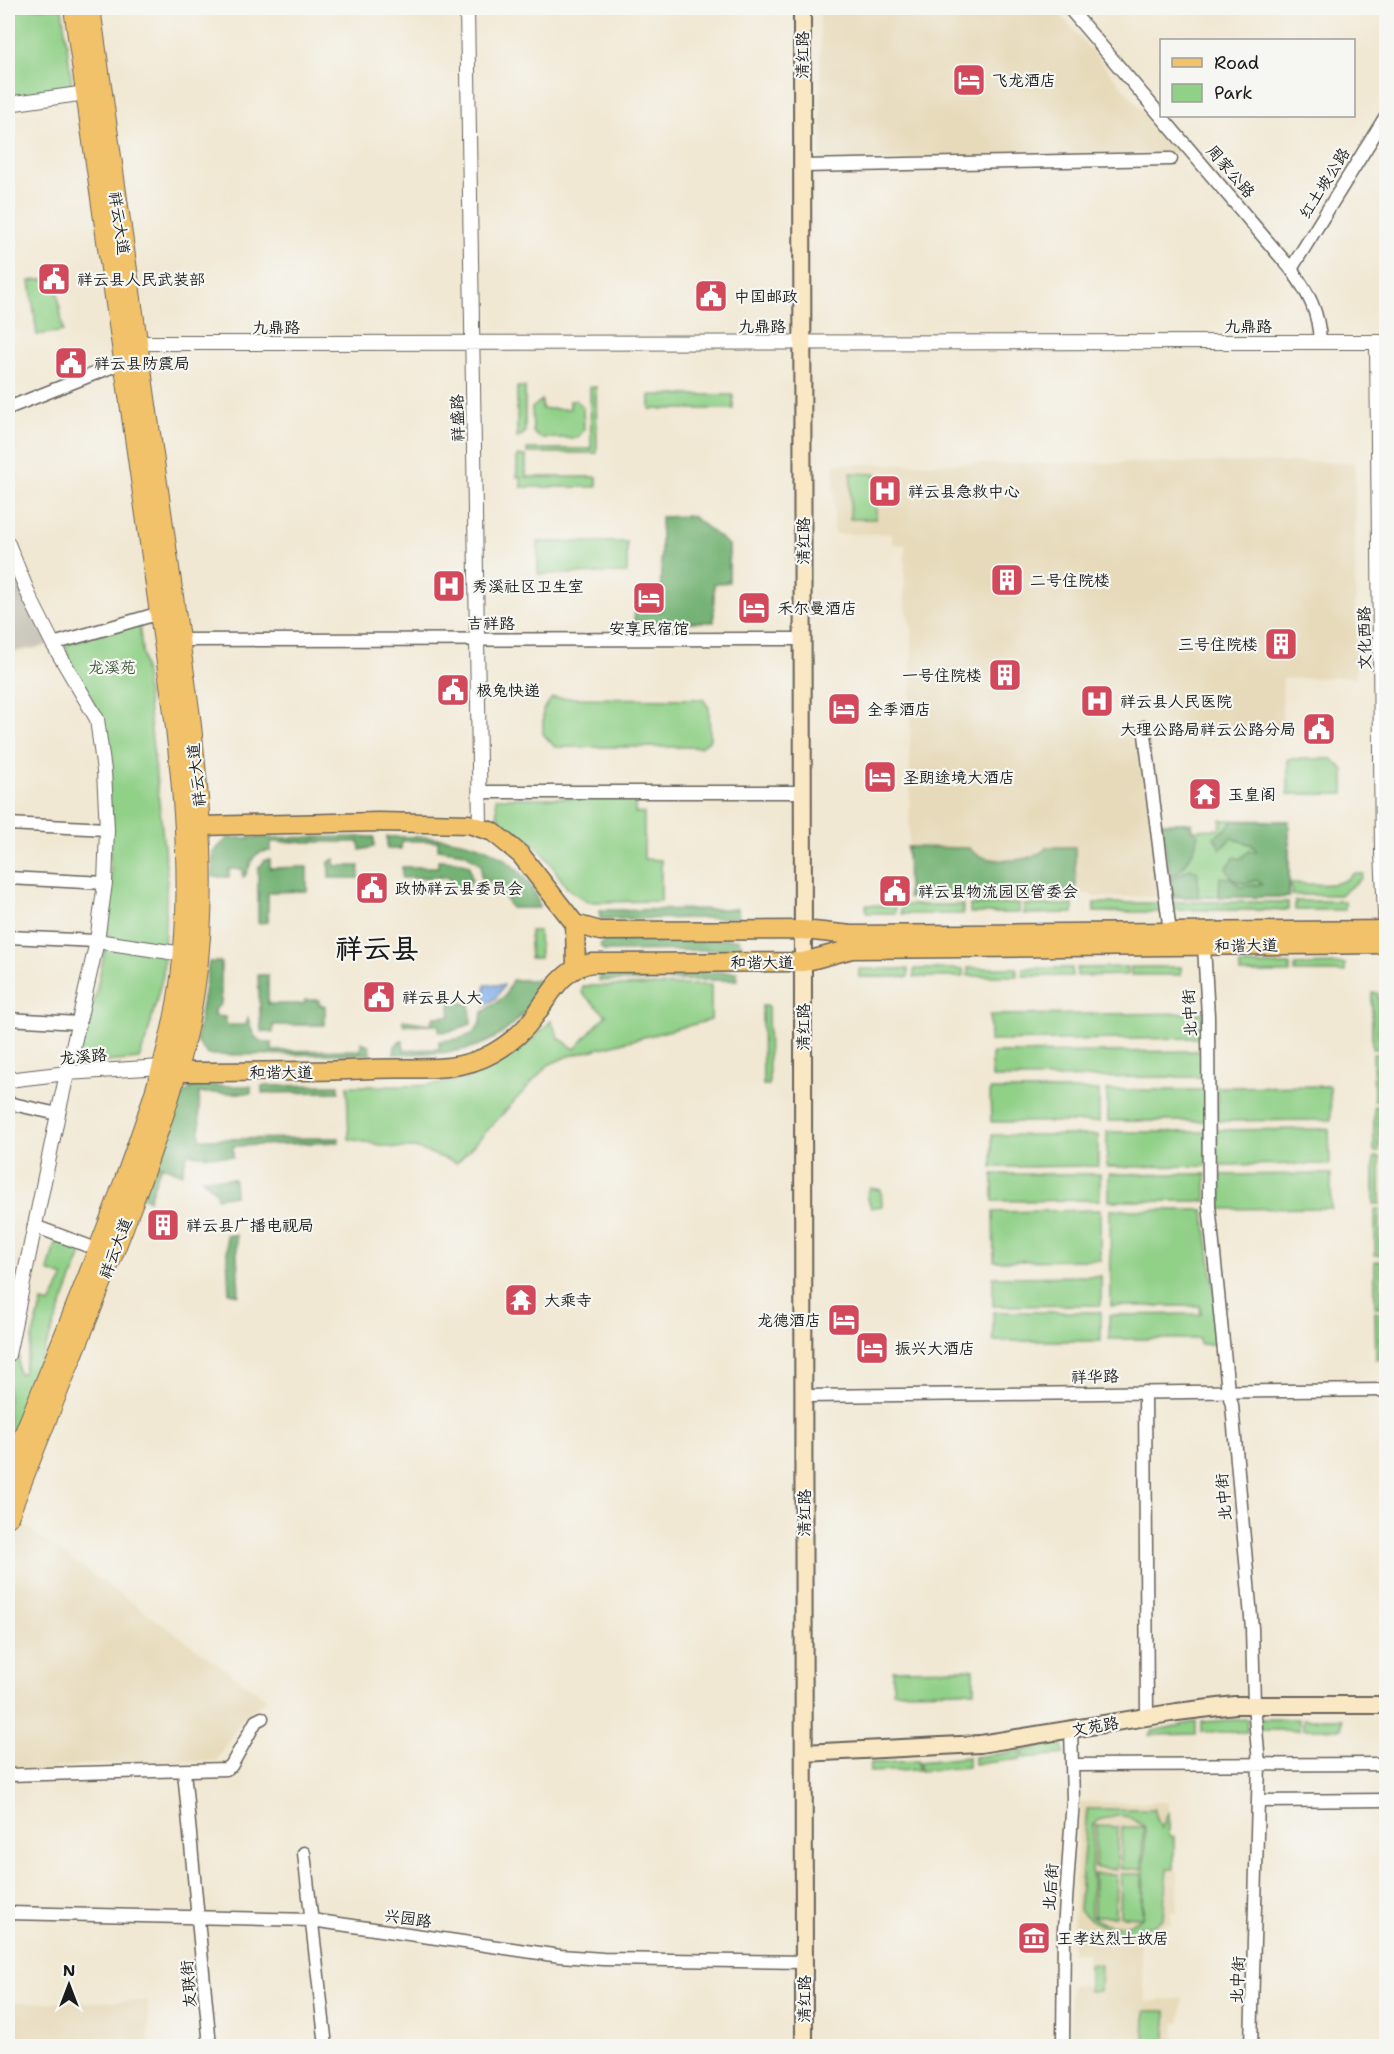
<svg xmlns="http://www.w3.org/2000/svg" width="1394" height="2054" font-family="'Shantell Sans','LXGW WenKai TC',sans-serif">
<rect width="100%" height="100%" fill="#f6f6f2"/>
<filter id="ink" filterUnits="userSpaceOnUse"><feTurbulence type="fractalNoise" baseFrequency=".0167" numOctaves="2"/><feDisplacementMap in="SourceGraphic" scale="12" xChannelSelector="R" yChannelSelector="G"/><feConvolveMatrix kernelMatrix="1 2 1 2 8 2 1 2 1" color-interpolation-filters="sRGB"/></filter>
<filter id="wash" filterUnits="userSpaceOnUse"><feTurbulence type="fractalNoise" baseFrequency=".008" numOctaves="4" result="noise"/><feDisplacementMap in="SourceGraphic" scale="24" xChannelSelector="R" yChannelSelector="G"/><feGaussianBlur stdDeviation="1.35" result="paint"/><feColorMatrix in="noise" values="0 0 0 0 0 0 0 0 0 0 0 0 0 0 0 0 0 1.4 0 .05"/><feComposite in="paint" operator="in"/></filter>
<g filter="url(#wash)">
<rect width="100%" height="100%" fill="#f1e8d3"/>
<path fill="#e7daba" d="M 820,8 L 1055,8 L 1179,153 L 821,162 Z
M 1355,462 L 1356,677 L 1283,679 L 1282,727 L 1149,728 L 1163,897 L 1094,897 L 1089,894 L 1078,894 L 1076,898 L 908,898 L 912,631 L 904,599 L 905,545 L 892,544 L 892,534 L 834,534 L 834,464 Z
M 22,1524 L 267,1699 L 242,1719 L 216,1761 L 78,1765 L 42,1771 L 8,1768 L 8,1559 Z
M 1080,1802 L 1169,1802 L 1169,1836 L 1174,1837 L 1174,1870 L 1178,1871 L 1177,1912 L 1171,1912 L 1171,1924 L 1165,1924 L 1166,1928 L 1138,1934 L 1146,2002 L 1183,1998 L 1180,2022 L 1175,2022 L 1174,2046 L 1070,2046 L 1070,1986 L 1088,1985 L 1087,1953 L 1072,1953 Z
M 148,2001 L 149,2046 L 8,2046 L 8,2003 Z"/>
<path fill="#c8c4b8" d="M 8,551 L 51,645 L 8,653 Z"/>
<path fill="#90d087" stroke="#567652" stroke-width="1.5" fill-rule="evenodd" d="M 8,8 L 62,8 L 73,91 L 8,101 Z
M 56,278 L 63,331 L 37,335 L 30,281 Z
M 517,387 L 525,387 L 525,433 L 517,438 Z
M 590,387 L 596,387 L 597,453 L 527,453 L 527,449 L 591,449 Z
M 650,395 L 733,395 L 733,409 L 650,409 Z
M 542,400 L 542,409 L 570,409 L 570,401 L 576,400 L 583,408 L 584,430 L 577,438 L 540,438 L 533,432 L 532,408 Z
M 517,456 L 526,456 L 526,477 L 597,477 L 597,487 L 521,487 L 521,477 L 517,477 Z
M 851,473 L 876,474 L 876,519 L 850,519 Z
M 538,542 L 627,542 L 627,573 L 538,574 Z
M 139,623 L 167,874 L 163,975 L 147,1037 L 139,1059 L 84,1064 L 77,1058 L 96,993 L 107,939 L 111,878 L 103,720 L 68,659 L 65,644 Z
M 552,698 L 703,699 L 709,708 L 710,740 L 700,747 L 555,747 L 543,734 L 543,710 Z
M 1288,759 L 1332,759 L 1344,770 L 1344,794 L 1288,794 Z
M 496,798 L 636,798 L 635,813 L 644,813 L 644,859 L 661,860 L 661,901 L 587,902 L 567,888 L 544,854 L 527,838 L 504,824 L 497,814 Z
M 1221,820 L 1289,821 L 1289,897 L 1173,897 L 1161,823 L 1191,823 L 1192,830 L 1220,829 Z
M 1353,874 L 1363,874 L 1362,878 L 1340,895 L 1292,895 L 1291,883 C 1310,883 1340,890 1353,874 Z
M 1295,901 L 1345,901 L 1345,910 L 1295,910 Z
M 1173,902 L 1288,902 L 1288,910 L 1173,910 Z
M 1094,903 L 1164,903 L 1164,912 L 1094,912 Z
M 1019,904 L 1019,913 L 970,913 L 970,905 Z
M 866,905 L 895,906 L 895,913 L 866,913 Z
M 901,905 L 963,905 L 963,914 L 901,914 Z
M 1024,905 L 1073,905 L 1073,913 L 1024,914 Z
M 530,931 L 539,931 L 540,958 L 530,958 Z
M 1345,964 L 1345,972 L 1295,972 L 1295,965 Z
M 1240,965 L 1290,965 L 1290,973 L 1240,973 Z
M 1127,967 L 1127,975 L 1077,976 L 1077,968 Z
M 1131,967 L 1181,967 L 1181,975 L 1131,975 Z
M 968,968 L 1017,968 L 1017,976 L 968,976 Z
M 1023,968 L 1072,968 L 1072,976 L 1023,976 Z
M 859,969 L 908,969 L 908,977 L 859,977 Z
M 914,969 L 963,969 L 963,977 L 914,977 Z
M 711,985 L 711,1020 L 566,1057 L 548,1065 L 457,1163 L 415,1148 L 395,1148 L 349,1139 L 347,1086 C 439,1086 483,1093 551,1021 L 559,1038 L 575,1049 L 606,1015 L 582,993 L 583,986 Z
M 1372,993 L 1378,993 L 1378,1049 L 1372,1049 Z
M 762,1006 L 768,1006 L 769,1085 L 763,1085 Z
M 1204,1013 L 1204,1038 L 990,1041 L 990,1015 Z
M 1203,1051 L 1203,1077 L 992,1078 L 992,1053 Z
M 1373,1054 L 1379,1054 L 1379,1100 L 1374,1100 Z
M 1330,1086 L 1331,1120 L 1217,1121 L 1217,1087 Z
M 990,1090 L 1099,1090 L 1099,1122 L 991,1122 Z
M 1107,1090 L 1206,1090 L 1206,1121 L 1108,1121 Z
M 1374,1106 L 1379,1106 L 1379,1152 L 1374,1152 Z
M 1329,1129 L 1330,1164 L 1216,1165 L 1216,1130 Z
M 1107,1132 L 1206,1132 L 1206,1166 L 1107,1167 Z
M 992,1135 L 1098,1135 L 1098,1166 L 992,1167 Z
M 1374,1157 L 1380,1157 L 1380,1204 L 1374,1204 Z
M 993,1174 L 1100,1174 L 1100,1200 L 993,1201 Z
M 1109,1174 L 1206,1174 L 1206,1201 L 1109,1201 Z
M 1331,1174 L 1331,1208 L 1218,1209 L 1217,1175 Z
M 870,1188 L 881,1190 L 882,1206 L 871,1208 L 867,1195 Z
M 1375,1209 L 1380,1209 L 1380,1255 L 1375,1255 Z
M 1100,1210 L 1100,1260 L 994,1261 L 993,1212 Z
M 1110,1210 L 1204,1210 L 1221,1344 L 1200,1344 L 1199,1339 L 1109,1339 L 1109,1315 L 1201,1314 L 1200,1306 L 1111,1306 Z
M 56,1240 L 83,1251 L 8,1444 L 8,1356 L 19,1357 L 18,1373 L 23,1373 L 42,1302 L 50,1304 L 64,1277 L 48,1271 Z
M 1375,1261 L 1381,1261 L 1381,1307 L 1375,1307 Z
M 1101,1276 L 1101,1305 L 993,1306 L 993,1277 Z
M 993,1312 L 1101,1312 L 1101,1341 L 993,1341 Z
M 1375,1312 L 1381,1312 L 1381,1359 L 1376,1359 Z
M 974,1669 L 974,1691 L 893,1692 L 893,1670 Z
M 1247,1719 L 1247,1732 L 1202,1732 L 1202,1722 Z
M 1260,1719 L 1299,1719 L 1299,1730 L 1260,1730 Z
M 1303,1719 L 1342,1719 L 1342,1729 L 1303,1729 Z
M 1196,1722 L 1196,1734 L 1149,1735 L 1152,1731 Z
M 1063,1744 L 1064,1754 L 1024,1758 L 1023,1750 Z
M 1021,1751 L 1021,1759 L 974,1764 L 974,1757 Z
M 968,1757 L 968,1767 L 920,1771 L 920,1762 Z
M 918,1761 L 918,1770 L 870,1772 L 871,1763 Z
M 1087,1809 L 1154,1809 L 1161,1829 L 1169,1811 L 1169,1836 L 1174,1837 L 1174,1869 L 1167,1869 L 1163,1918 L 1153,1926 L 1138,1927 L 1137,1933 C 1114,1934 1096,1926 1079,1910 ZM 1116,1815 L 1129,1817 L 1145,1827 L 1143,1915 L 1142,1916 L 1142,1874 L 1121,1874 L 1120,1916 L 1142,1917 C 1126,1929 1105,1928 1091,1915 L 1093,1826 L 1099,1820 Z
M 1096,1826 L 1118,1827 L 1117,1869 L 1095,1868 Z
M 1122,1827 L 1143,1827 L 1142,1869 L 1121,1869 Z
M 1094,1874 L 1116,1874 L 1115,1916 L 1094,1916 Z
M 1089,1964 L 1101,1965 L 1100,1991 L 1089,1991 Z
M 1145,2011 L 1166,2011 L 1166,2046 L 1144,2046 Z"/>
<path fill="#74b274" stroke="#486748" stroke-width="1.5" d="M 692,516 L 729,545 L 729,582 L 714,584 L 714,622 L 634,622 L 635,611 L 661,611 L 661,517 Z
M 1233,821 L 1289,821 L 1289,897 L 1219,897 L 1220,877 L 1231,878 L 1240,887 L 1262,884 L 1256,880 C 1242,887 1232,881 1226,868 L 1235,857 L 1240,859 L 1249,851 L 1257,852 L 1252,845 L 1231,838 L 1221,849 L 1214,837 L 1225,830 Z
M 1161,823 L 1191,823 L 1191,829 L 1198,835 C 1194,852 1185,869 1170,877 Z
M 374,837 L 374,847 L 360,850 L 359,842 L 271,842 L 271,851 C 250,851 253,862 245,876 L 243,877 L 243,869 L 229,869 L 229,877 L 213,877 L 213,852 L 228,838 Z
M 387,837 C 437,836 491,835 525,879 C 532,887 539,897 539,908 L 511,908 L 499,887 L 481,877 L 481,865 L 465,853 L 438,849 L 438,841 L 402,841 L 401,849 L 387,849 Z
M 907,847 L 969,848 C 981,865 1035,864 1047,847 L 1075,847 L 1076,898 L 908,898 Z
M 335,859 L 335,866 L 359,866 L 359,878 L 329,878 L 329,862 Z
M 265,860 L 270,860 L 270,868 L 307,867 L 307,891 L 268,892 L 268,922 L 258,923 L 258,869 Z
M 438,860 L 456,861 L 469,865 L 472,880 L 467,888 L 449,890 L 449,877 L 402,878 L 402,867 L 438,867 Z
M 1191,868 L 1198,873 L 1198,897 L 1173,897 L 1170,880 Z
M 738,909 L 738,918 L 600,919 L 600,910 Z
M 605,939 L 738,939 L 742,945 L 737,950 L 604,951 L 600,946 Z
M 209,962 L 221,962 L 221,1004 L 214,1010 L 214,1016 L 225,1017 L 226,1025 L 246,1025 L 248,1018 C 252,1032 253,1043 272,1043 L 272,1051 L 361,1050 L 361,1042 L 369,1045 L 370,1054 L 208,1055 L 196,1041 Z
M 737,972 L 737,980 L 599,981 L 599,973 Z
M 258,975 L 268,975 L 268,1004 L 304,1004 L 305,1000 L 319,1000 L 319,1005 L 325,1006 L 325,1025 L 273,1025 L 273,1033 L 261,1031 Z
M 512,980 L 540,980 C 540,990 534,998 529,1006 C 495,1055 447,1054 394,1054 L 395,1046 L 399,1042 L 403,1041 L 404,1050 L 439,1049 L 439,1041 C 459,1040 481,1037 482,1013 L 505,996 Z
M 450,1001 L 470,1004 L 471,1024 L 452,1031 L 439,1032 L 439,1025 L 403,1025 L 403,1020 L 430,1024 L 434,1017 L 450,1016 Z
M 339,1085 L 339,1092 L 262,1093 L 262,1086 Z
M 193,1086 L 251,1086 L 251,1093 L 199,1093 L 200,1139 L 339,1138 L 339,1142 L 233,1146 L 233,1157 L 187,1154 L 182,1174 L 161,1165 L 149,1200 L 136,1194 L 171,1106 Z
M 202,1178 L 234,1179 L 235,1195 L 217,1198 L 216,1192 Z
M 226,1235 L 236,1235 L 239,1295 L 229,1293 Z"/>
<path fill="#7dace7" stroke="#4c6482" stroke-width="1.5" d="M 485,985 L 504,985 L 496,998 L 485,1005 Z"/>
</g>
<g filter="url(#ink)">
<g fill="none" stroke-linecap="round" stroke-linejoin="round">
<g stroke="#67635c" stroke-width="15">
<path id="minor" d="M 1069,8 L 1291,269 C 1308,292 1319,312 1320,342
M 802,166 L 1171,159
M 1291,269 L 1386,116
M 8,408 L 124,362
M 179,640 L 803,639
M 53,644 L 160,613
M 1144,727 L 1170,932
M 479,792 L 803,792
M 8,824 L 107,829
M 8,878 L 105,883
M 8,937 L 97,941
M 1204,946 L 1208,1016 L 1209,1205 L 1228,1391 L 1232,1405 L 1252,1628 L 1254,1705 L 1259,1764 L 1251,2046
M 8,1019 L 78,1023
M 8,1103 L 58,1114
M 34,1226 L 99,1250
M 1145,1392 L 1147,1717
M 803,1396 L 1386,1390
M 1073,1765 L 1386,1764
M 184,1771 L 210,2046
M 8,1775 L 226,1769 L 231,1766 L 256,1721 L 262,1718
M 1260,1801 L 1386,1800
M 304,1853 L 326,2046
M 8,1913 L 312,1920 L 560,1956 L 603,1959 L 804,1962
M 1063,2046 L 1064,1930 L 1073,1799 L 1071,1730"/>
</g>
<g stroke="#67635c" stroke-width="16">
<path id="tertiary" d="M 467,8 L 480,827
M 8,104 L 86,93
M 1377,342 L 1382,853 L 1386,934
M 137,343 L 1386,342
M 8,544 L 30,598 L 53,644 L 97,719 L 104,771 L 107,829 L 105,883 L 97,941 L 58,1114 L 8,1355
M 97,941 L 183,954
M 8,1080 L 67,1073 L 162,1067"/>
</g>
<g stroke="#67635c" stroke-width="20">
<path id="secondary" d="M 802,8 L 804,2046
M 804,1753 L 980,1744 L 1177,1712 L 1235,1705 L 1386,1705"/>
</g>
<g stroke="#67635c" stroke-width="21">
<path id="primary" d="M 200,826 L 378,822 L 469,824 L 493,832 L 521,855 L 575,924 L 600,931 L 803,930 L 852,935 L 1386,930
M 575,924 L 576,968
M 176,1072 C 242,1072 307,1072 373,1069 C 413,1067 457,1074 493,1053 C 509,1044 524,1031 534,1017 C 550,995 562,968 592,963 L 803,962 L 852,949 L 1386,944"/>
</g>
<g stroke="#67635c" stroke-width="22">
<path id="trunk" d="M 8,1475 C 46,1379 87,1284 122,1188 C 147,1120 172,1050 181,978 C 192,891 185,806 175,719 L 74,8
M 8,1517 C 49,1408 96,1302 136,1193 C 161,1125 185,1056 195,984 C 208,895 200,806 190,717 L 90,8"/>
</g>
<use href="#minor" stroke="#fff" stroke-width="12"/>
<use href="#tertiary" stroke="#fff" stroke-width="14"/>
<use href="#secondary" stroke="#fae7c3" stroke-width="16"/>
<use href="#primary" stroke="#f2c26a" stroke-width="18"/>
<use href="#trunk" stroke="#f2c26a" stroke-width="20"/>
</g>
</g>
<defs>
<g id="hotel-square" transform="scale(1.725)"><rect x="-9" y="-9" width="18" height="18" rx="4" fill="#d1495b" stroke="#f6f6f2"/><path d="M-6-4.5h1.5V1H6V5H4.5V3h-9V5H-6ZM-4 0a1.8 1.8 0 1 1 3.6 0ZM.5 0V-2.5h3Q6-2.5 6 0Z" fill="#fff"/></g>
<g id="civic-square" transform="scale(1.725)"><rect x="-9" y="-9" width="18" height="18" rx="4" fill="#d1495b" stroke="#f6f6f2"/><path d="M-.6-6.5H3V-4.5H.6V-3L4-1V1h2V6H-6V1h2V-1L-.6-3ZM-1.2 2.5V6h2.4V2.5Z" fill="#fff"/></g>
<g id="hospital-square" transform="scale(1.725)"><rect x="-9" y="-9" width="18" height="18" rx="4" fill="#d1495b" stroke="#f6f6f2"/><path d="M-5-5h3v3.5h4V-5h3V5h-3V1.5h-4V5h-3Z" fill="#fff"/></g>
<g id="building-square" transform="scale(1.725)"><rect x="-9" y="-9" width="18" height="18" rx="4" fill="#d1495b" stroke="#f6f6f2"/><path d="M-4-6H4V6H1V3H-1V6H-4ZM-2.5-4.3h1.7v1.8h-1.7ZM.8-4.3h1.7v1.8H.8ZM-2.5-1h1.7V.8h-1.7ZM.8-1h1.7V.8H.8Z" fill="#fff"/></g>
<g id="temple-square" transform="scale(1.725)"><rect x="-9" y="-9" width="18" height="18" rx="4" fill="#d1495b" stroke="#f6f6f2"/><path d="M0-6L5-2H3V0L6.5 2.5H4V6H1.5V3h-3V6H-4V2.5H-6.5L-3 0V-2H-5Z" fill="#fff"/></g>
<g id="museum-square" transform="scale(1.725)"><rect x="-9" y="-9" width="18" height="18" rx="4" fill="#d1495b" stroke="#f6f6f2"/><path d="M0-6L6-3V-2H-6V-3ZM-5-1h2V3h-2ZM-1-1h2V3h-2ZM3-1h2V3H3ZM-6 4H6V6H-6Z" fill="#fff"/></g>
</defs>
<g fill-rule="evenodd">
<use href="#hotel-square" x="969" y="80"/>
<use href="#civic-square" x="54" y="279"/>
<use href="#civic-square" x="711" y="296"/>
<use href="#civic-square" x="71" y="363"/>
<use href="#hospital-square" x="885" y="491"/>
<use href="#building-square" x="1007" y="580"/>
<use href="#hospital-square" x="449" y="586"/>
<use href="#hotel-square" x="649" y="598"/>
<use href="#hotel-square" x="754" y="608"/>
<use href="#building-square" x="1281" y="644"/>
<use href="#building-square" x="1005" y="675"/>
<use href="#civic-square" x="453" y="690"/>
<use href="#hospital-square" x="1097" y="701"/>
<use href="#hotel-square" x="844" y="709"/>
<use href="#civic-square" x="1319" y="729"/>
<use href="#hotel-square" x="880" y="777"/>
<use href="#temple-square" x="1205" y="794"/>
<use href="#civic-square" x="372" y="888"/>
<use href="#civic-square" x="895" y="891"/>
<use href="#civic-square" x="379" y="997"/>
<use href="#building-square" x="163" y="1225"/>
<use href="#temple-square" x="521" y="1300"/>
<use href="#hotel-square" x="844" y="1320"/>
<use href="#hotel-square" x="872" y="1348"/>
<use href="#museum-square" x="1034" y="1938"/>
</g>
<g text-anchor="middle" stroke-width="4.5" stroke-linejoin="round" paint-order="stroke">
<g font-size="16" fill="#1c1c1c" stroke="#f6f6f2">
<text transform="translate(802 55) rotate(-90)" y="6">清红路</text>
<text transform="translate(1231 171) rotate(49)" y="6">周家公路</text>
<text transform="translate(1324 183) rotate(-58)" y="6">红土坡公路</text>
<text transform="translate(120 223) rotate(82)" y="6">祥云大道</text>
<text x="762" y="332">九鼎路</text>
<text x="1248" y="332">九鼎路</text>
<text x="276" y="333">九鼎路</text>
<text transform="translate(457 418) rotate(-91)" y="6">祥盛路</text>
<text transform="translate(803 541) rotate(-90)" y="6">清红路</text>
<text x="491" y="629">吉祥路</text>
<text transform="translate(1364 638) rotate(-91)" y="6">文化西路</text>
<text transform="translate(196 775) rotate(-96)" y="6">祥云大道</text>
<text transform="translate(1246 945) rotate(-1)" y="6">和谐大道</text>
<text x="762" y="968">和谐大道</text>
<text transform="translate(1189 1013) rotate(-93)" y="6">北中街</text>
<text transform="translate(803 1027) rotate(-90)" y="6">清红路</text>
<text transform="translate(83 1056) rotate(-5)" y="6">龙溪路</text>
<text x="281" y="1078">和谐大道</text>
<text transform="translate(115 1248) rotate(-69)" y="6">祥云大道</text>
<text transform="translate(1095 1376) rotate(-1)" y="6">祥华路</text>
<text transform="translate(1223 1497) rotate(-95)" y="6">北中街</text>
<text transform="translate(804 1513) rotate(-90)" y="6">清红路</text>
<text transform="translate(1095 1726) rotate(-10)" y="6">文苑路</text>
<text transform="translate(1050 1887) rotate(-86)" y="6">北后街</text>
<text transform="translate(408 1918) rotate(8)" y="6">兴园路</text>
<text transform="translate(1237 1980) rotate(-87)" y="6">北中街</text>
<text transform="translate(188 1984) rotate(-95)" y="6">友联街</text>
<text transform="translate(804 1999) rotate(-90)" y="6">清红路</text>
</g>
<g font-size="16" fill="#1c1c1c" stroke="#f6f6f2" text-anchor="start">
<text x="992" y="86">飞龙酒店</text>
<text x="77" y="285">祥云县人民武装部</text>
<text x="734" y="302">中国邮政</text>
<text x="94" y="369">祥云县防震局</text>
<text x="908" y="497">祥云县急救中心</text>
<text x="1030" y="586">二号住院楼</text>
<text x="472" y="592">秀溪社区卫生室</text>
<text x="777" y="614">禾尔曼酒店</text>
<text x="649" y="634" text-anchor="middle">安享民宿馆</text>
<text x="1258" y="650" text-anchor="end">三号住院楼</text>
<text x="982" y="681" text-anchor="end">一号住院楼</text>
<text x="476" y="696">极兔快递</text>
<text x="1120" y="707">祥云县人民医院</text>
<text x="867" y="715">全季酒店</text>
<text x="1296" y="735" text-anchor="end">大理公路局祥云公路分局</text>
<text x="903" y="783">圣朗途境大酒店</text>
<text x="1228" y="800">玉皇阁</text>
<text x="395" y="894">政协祥云县委员会</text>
<text x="918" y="897">祥云县物流园区管委会</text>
<text x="402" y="1003">祥云县人大</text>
<text x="186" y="1231">祥云县广播电视局</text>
<text x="544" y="1306">大乘寺</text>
<text x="821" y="1326" text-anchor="end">龙德酒店</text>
<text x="895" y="1354">振兴大酒店</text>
<text x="1057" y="1944">王孝达烈士故居</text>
</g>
<g font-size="16" fill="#455b41" stroke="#f6f6f2">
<text x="112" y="673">龙溪苑</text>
</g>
<g font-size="28" font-weight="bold" fill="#1c1c1c" stroke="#f6f6f2">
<text x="377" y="958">祥云县</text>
</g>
</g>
<rect width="1394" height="2054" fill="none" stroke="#f6f6f2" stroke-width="30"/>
<rect x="1160" y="39" width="195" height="78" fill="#f6f6f2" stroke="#9f9f9c" stroke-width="1.5"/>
<rect x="1172" y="58" width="30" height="9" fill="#f2c26a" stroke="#9f9f9c" stroke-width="1.5"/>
<text x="1214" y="69" font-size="18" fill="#1c1c1c">Road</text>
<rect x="1172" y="84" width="30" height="18" fill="#90d087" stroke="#9f9f9c" stroke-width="1.5"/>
<text x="1214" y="99" font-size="18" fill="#1c1c1c">Park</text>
<g transform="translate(69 1985)" stroke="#f6f6f2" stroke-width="4.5" paint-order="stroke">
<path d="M0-4.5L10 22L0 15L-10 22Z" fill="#1c1c1c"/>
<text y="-9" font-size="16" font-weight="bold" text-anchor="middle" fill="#1c1c1c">N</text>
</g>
</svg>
